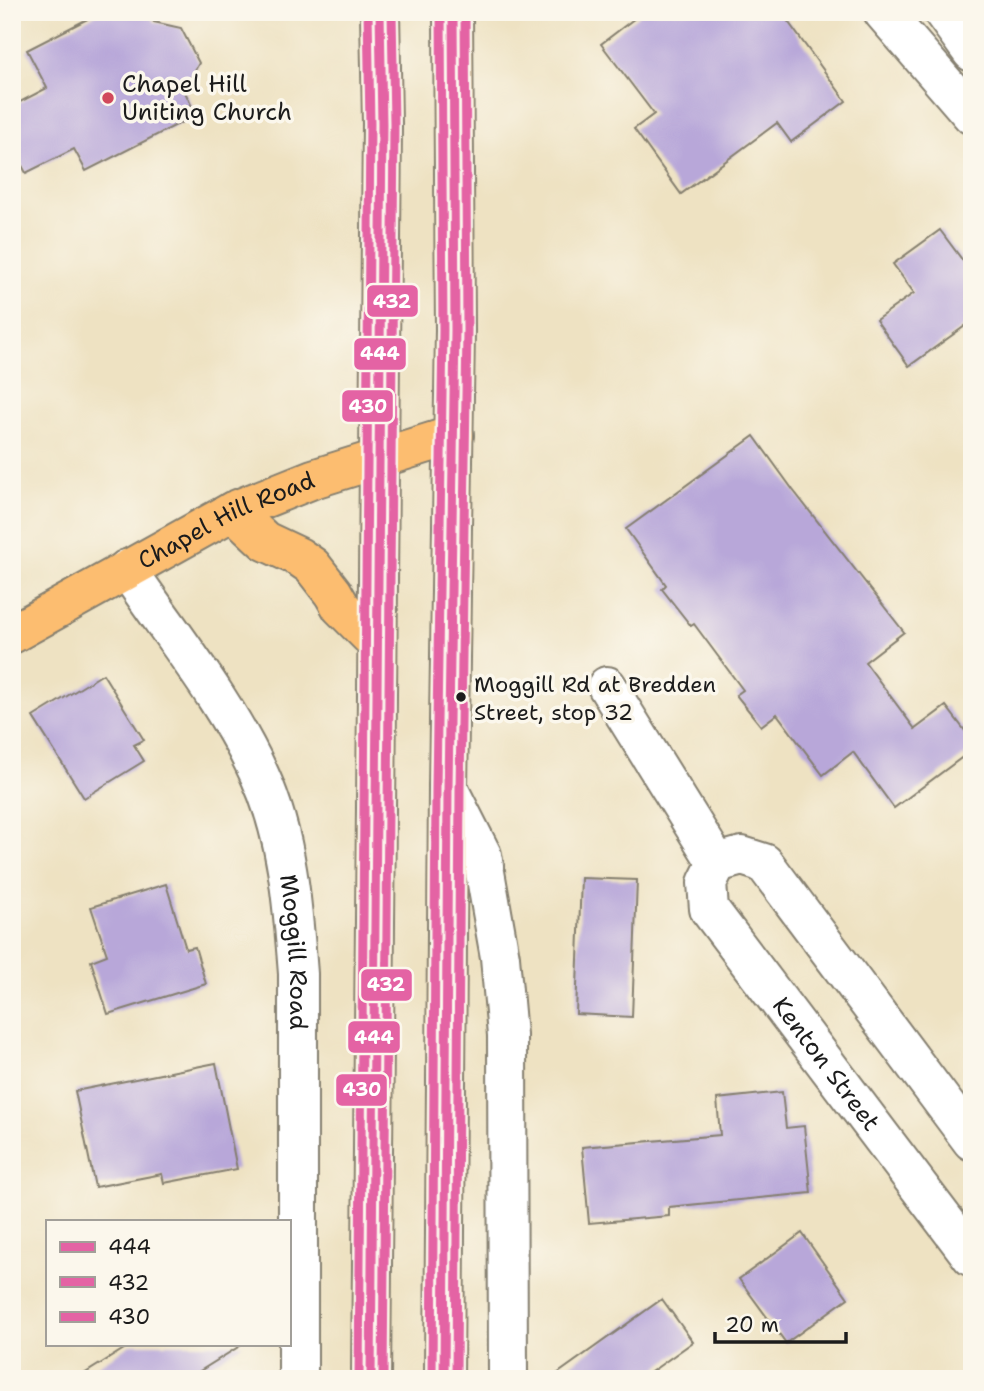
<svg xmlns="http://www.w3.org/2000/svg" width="984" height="1391" font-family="'Shantell Sans',sans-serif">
<rect width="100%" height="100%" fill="#fbf7ec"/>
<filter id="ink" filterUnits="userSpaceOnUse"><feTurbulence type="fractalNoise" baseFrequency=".0143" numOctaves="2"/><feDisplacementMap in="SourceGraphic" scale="14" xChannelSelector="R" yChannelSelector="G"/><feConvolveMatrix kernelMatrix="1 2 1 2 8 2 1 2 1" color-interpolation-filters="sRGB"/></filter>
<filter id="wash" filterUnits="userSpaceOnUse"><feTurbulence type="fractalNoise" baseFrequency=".00686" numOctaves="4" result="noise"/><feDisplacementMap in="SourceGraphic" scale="28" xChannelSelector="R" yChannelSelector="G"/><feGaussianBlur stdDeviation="1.57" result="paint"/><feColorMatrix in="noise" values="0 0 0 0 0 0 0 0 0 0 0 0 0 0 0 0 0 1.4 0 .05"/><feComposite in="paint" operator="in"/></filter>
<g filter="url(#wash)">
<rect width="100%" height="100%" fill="#eee2c2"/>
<g id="blocks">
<path fill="#b8a7d9" d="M 101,12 L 147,12 L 154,22 L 181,28 L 199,63 L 184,90 L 196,115 L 86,171 L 74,149 L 26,173 L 12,147 L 12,106 L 47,88 L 27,50 Z
M 643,12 L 781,12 L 846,101 L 791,142 L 777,123 L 681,194 L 634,129 L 654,114 L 601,44 Z
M 940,230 L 972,273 L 972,321 L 909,366 L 876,320 L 914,293 L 893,264 Z
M 754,436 L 793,490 L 904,632 L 865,662 L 915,729 L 946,706 L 972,740 L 972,750 L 894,808 L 853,752 L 823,775 L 777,714 L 761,726 L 736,695 L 743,690 L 694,624 L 691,626 L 662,589 L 666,585 L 626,529 Z
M 103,674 L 144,740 L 134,745 L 144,761 L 84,798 L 33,717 Z
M 581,878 L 637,880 L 632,1017 L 576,1014 Z
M 166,884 L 186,949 L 195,947 L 206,984 L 108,1014 L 91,961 L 107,955 L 91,907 Z
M 216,1063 L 237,1169 L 164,1183 L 162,1174 L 95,1187 L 75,1091 Z
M 782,1092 L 786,1128 L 804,1126 L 811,1193 L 669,1207 L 669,1216 L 589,1223 L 582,1147 L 720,1135 L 717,1099 Z
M 802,1233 L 848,1298 L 786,1343 L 739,1279 Z
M 662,1299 L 693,1342 L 641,1379 L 550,1379 Z
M 132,1344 L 243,1344 L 187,1379 L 76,1379 Z"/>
</g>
</g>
<g filter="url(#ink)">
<use href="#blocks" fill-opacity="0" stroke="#857f6f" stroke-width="2"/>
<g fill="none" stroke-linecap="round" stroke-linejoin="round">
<g stroke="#857f6f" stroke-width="42">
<g id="minor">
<path d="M 883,12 L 972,115"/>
<path d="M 943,12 L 972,52"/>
<path id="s1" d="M 127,569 C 172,636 226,701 260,776 C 288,837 293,908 298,974 L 298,1379"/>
<path d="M 607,686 L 717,863"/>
<path d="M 448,788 L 482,855 L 500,957 L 507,1035 L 508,1379"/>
<path id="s2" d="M 972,1141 L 764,863 L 742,856 L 717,863 L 707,883 L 709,909 L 972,1257"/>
</g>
</g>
<g stroke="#857f6f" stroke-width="42">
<g id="major">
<path d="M 233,511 L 265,541 L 299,557 L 312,566 L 333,593 L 341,607 L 377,643"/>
<path id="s3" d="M 12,634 L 233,511 L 313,479 L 454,435"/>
</g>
</g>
<g stroke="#857f6f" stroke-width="42">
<path id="highway" d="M 371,1379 L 382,124 L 380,12
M 444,1379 L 448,788 L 455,330 L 453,12"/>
</g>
<use href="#minor" stroke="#fff" stroke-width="38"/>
<use href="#major" stroke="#fcbd6f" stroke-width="38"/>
<use href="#highway" stroke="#fcbd6f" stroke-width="38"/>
<g stroke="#fbf7ec" stroke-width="14">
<path id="bus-1" d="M 371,1379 L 382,124 L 380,12
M 444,1379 L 448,788 L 455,330 L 453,12"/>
</g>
<g stroke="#fbf7ec" stroke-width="14">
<path id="bus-2" d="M 383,1379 L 394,124 L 392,12
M 456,1379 L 460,788 L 467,330 L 465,12"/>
</g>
<g stroke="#fbf7ec" stroke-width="14">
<path id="bus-3" d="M 359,1379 L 370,124 L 368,12
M 432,1379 L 436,788 L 443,330 L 441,12"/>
</g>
<use href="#bus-1" stroke="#e463a4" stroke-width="9"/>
<use href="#bus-2" stroke="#e463a4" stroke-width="9"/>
<use href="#bus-3" stroke="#e463a4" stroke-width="9"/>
</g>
</g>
<circle fill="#d1495b" stroke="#fbf7ec" stroke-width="2.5" cx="108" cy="98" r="7"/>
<circle fill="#1c1c1c" stroke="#fbf7ec" stroke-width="2.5" cx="461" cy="697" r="6"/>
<g text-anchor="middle" stroke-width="7" stroke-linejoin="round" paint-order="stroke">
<g font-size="22" fill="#1c1c1c" stroke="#fbf7ec" text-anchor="start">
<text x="474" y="692">Moggill Rd at Bredden<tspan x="474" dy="28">Street, stop 32</tspan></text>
</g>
<g font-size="24" fill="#1c1c1c" stroke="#fbf7ec" text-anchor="start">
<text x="122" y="92">Chapel Hill<tspan x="122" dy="28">Uniting Church</tspan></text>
</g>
<g font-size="24" fill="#1c1c1c" stroke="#fbf7ec">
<text dy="8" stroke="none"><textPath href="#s3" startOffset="243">Chapel Hill Road</textPath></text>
<text dy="8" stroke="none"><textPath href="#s1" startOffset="427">Moggill Road</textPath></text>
<text dy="8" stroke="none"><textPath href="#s2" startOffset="639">Kenton Street</textPath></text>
</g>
</g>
<g stroke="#fbf7ec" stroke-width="2.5">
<rect x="366" y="284" width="53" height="34" rx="7" fill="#e463a4"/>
<rect x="353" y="337" width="54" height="34" rx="7" fill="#e463a4"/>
<rect x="341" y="389" width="53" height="34" rx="7" fill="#e463a4"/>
<rect x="360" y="968" width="53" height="34" rx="7" fill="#e463a4"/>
<rect x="347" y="1020" width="54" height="34" rx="7" fill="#e463a4"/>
<rect x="335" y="1073" width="53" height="34" rx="7" fill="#e463a4"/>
</g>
<g font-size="19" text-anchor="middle" font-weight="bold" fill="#fff">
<text x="392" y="308">432</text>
<text x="380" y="360">444</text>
<text x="368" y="413">430</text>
<text x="386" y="991">432</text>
<text x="374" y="1044">444</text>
<text x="362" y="1096">430</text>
</g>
<rect width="984" height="1391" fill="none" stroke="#fbf7ec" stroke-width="42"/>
<rect x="46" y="1220" width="245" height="126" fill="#fbf7ec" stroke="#a29f99" stroke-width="2"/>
<rect x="60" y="1242" width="35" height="10" fill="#e463a4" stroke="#a29f99" stroke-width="2"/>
<text x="108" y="1254" font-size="21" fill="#1c1c1c">444</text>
<rect x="60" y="1277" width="35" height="10" fill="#e463a4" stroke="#a29f99" stroke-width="2"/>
<text x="108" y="1290" font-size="21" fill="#1c1c1c">432</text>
<rect x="60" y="1312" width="35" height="10" fill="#e463a4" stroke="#a29f99" stroke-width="2"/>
<text x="108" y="1324" font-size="21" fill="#1c1c1c">430</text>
<path d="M715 1332v10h131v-10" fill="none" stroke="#1c1c1c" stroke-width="3.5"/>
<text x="725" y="1332" font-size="21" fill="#1c1c1c" stroke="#fbf7ec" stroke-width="5" paint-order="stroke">20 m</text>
</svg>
